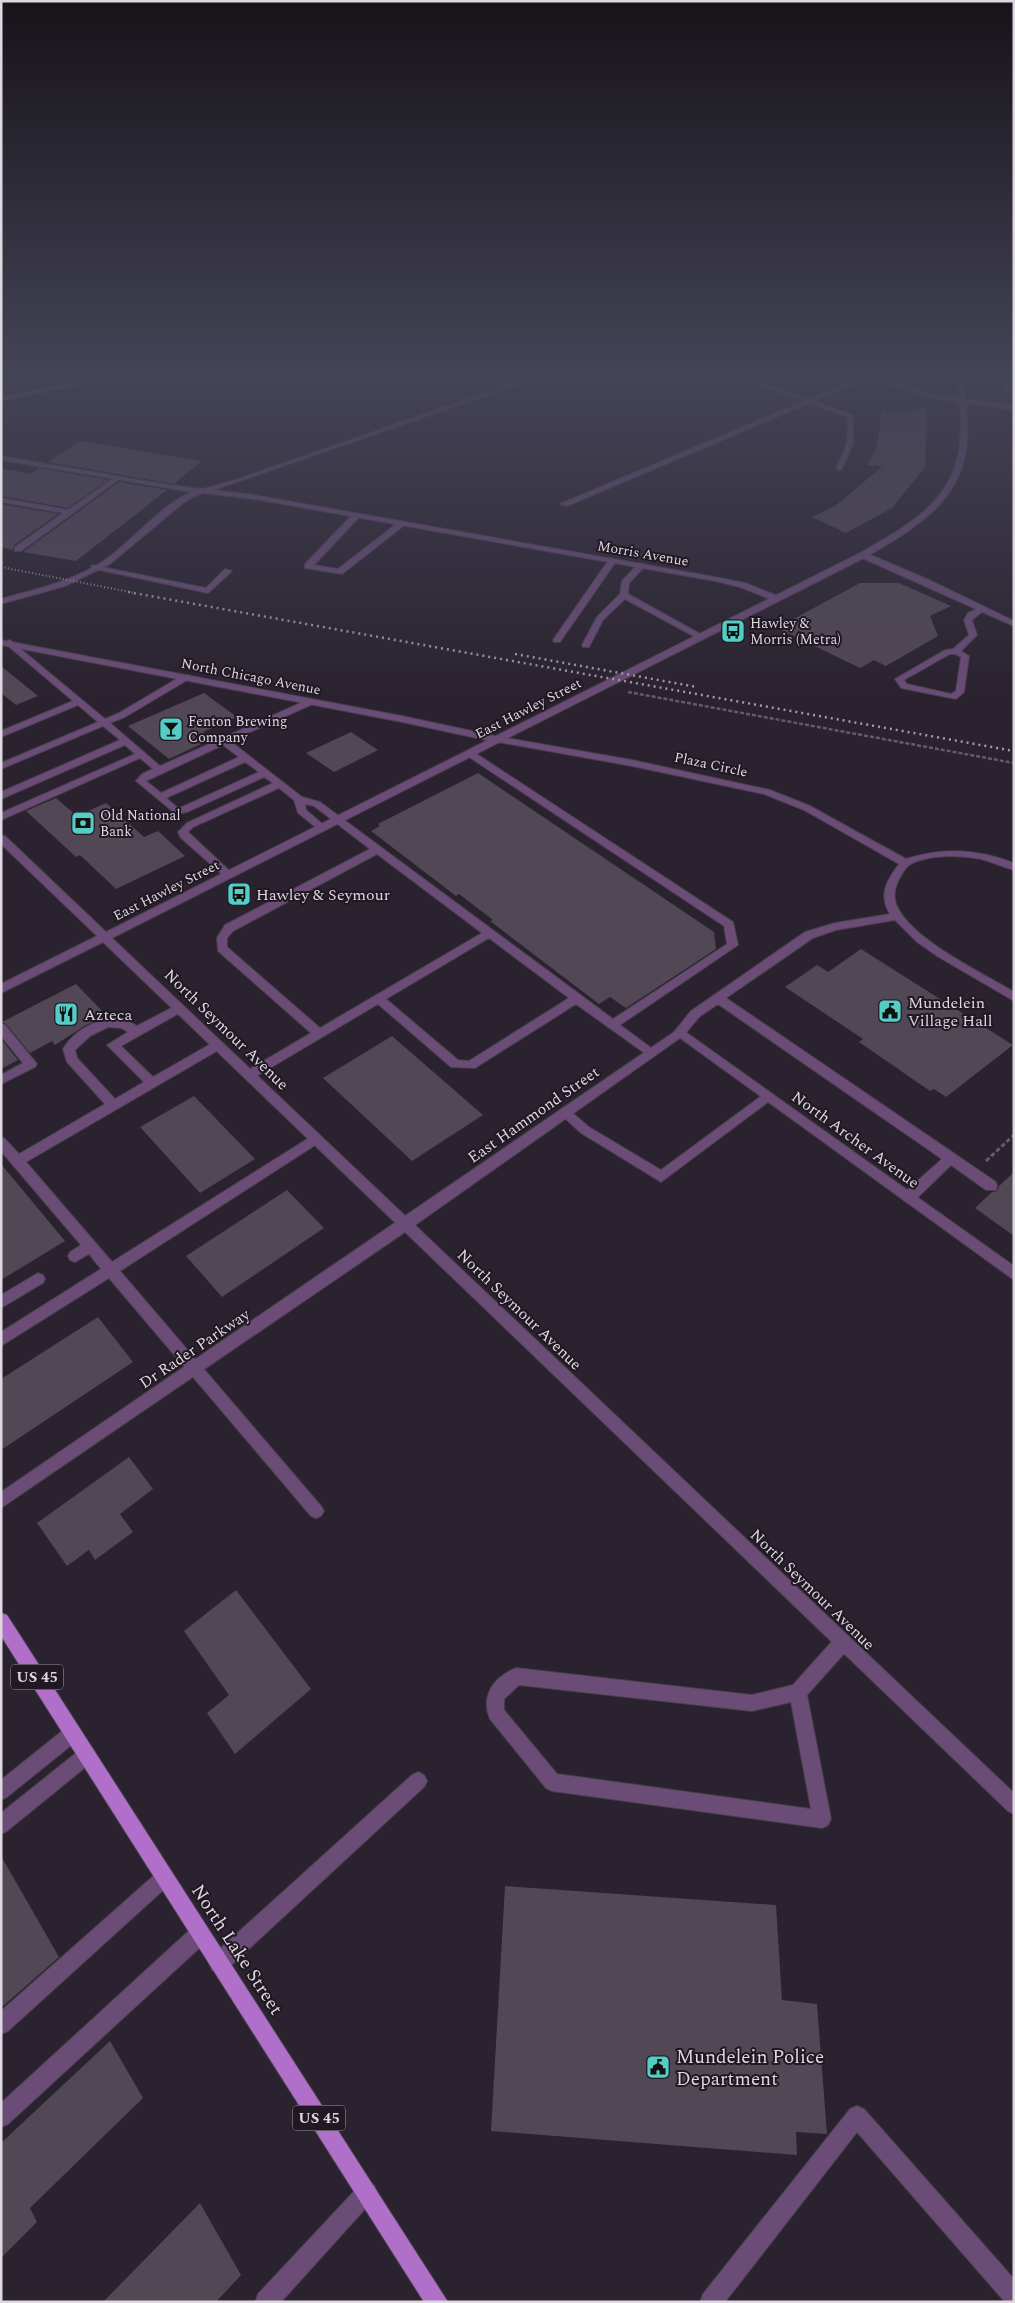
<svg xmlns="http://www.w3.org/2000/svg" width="1015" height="2303" font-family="Spectral,serif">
<rect width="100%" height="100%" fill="#2a222e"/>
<path fill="#514755" d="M 927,407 L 925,467 L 892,508 L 846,533 L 812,517 L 835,506 L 883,466 L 867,465 L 877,447 L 882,409 L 892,413 Z
M 80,441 L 202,461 L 174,484 L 48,462 Z
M 1,468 L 31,474 L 39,468 L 108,480 L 68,508 L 1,496 Z
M 119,482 L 167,490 L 76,561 L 23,552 Z
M 1,504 L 58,514 L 14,545 L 13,550 L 1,547 Z
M 860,583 L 899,583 L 951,606 L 930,616 L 938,636 L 886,666 L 874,660 L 860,668 L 777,628 Z
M 1,666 L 38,696 L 16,705 L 1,693 Z
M 204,693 L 237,717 L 203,732 L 212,739 L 169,759 L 128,726 Z
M 351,732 L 378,750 L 334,772 L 306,753 Z
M 478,773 L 714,932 L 716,949 L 626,1008 L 610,997 L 599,1004 L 490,921 L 493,920 L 459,894 L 456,896 L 371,831 L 380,826 L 378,824 Z
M 56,798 L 77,816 L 106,803 L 144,837 L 158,831 L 185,856 L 116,889 L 80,855 L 76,857 L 26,811 Z
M 861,949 L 997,1035 L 1013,1045 L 946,1097 L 934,1089 L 930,1091 L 859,1042 L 863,1039 L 785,987 L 817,965 L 828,972 Z
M 76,984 L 108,1017 L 86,1025 L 55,1045 L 52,1041 L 30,1053 L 6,1024 L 2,1022 Z
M 392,1036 L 483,1115 L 412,1161 L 323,1078 Z
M 1,1039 L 18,1060 L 1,1069 Z
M 194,1096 L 255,1159 L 200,1193 L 140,1127 Z
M 1,1164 L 65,1241 L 1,1280 Z
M 1014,1172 L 1014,1236 L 975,1208 L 992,1192 L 997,1191 L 999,1186 Z
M 287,1190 L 324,1228 L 222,1297 L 186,1256 Z
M 98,1317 L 133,1362 L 1,1450 L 1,1379 Z
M 129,1457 L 153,1489 L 120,1514 L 133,1532 L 95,1560 L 89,1550 L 67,1566 L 37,1523 Z
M 236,1590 L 311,1689 L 235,1754 L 207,1713 L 229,1695 L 184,1631 Z
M 1,1856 L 59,1957 L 1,2008 Z
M 505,1886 L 776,1905 L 782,2000 L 817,2004 L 827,2134 L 796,2132 L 797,2155 L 491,2131 Z
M 110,2041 L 143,2098 L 30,2208 L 37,2222 L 1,2258 L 1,2143 Z
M 200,2203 L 241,2275 L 216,2302 L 103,2302 Z"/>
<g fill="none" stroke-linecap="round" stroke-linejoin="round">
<g stroke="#473f4a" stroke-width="2">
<path id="service" d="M 640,373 L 649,373 L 657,377 L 654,379 Z
M 742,373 L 749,373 L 745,377 L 853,415 L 853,444 L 841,470 L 836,469 L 847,444 L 848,417 L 738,378 L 738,376 Z
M 976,373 L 1009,376 L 1014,395 L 1006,391 L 1004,378 Z
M 115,477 L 121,478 L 21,551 L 15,551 L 15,547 L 63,513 L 1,502 L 1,498 L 68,510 Z
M 354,513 L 361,515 L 314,565 L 338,569 L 400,521 L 407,523 L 342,574 L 305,568 L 305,564 Z
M 860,553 L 866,553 L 927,579 L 1014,621 L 1014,626 L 982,612 L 972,620 L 977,635 L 961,651 L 969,656 L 964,692 L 956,699 L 901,688 L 895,679 L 945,650 L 953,649 L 969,635 L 964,620 L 968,613 L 976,609 L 860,557 ZM 950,654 L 955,654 L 961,657 L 956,691 L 951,694 L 907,684 L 904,680 Z
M 610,558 L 617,560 L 560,642 L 554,642 L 553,640 Z
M 639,563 L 646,565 L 629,583 L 628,594 L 704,636 L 697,638 L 625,599 L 603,620 L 589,647 L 583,647 L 582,645 L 597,617 L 620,594 L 622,581 Z
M 92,565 L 206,588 L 225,569 L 232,571 L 208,593 L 95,569 L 91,567 Z
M 10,640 L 105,719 L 119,713 L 183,675 L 189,675 L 189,679 L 125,717 L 110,723 L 160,766 L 307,700 L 313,700 L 313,704 L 230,741 L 302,797 L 320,802 L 613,1019 L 727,944 L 724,926 L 466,755 L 466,751 L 472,751 L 733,922 L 738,945 L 620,1025 L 654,1050 L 656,1053 L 654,1056 L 650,1057 L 576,1004 L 475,1068 L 451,1067 L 378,1004 L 253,1078 L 245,1078 L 243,1075 L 245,1072 L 311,1033 L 218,951 L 217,938 L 225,925 L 370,849 L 314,806 L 305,804 L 306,810 L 326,827 L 324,829 L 318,829 L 298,813 L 294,800 L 279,788 L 193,827 L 188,832 L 233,874 L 228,877 L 224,876 L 181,838 L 178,832 L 187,823 L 273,783 L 264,777 L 187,812 L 176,814 L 136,781 L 142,774 L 153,769 L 140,758 L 1,820 L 1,813 L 135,754 L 125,745 L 1,799 L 1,792 L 120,740 L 103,726 L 1,769 L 1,763 L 98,722 L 78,705 L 1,737 L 1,731 L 73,701 L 7,645 L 7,641 ZM 223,745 L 239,757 L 161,793 L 146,781 ZM 245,762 L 259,772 L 182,807 L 178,808 L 166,798 ZM 377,854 L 482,933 L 320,1028 L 227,947 L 227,938 L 233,931 ZM 489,938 L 569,998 L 469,1061 L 458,1060 L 386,999 Z
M 495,736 L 632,760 L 770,790 L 810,806 L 906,859 C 944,847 976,849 1014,863 L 1014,870 C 1003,867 992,862 981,859 C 962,855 927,854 909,865 C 905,868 901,876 898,881 C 894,890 893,901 899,910 C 917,942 982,973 1014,992 L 1014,1001 L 937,956 L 917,942 L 895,920 L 836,930 L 813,938 L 726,998 L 996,1182 L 997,1186 L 996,1190 L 986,1190 L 951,1165 L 914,1201 L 904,1201 L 903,1197 L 904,1193 L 942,1159 L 718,1004 L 699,1017 L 684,1035 L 676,1035 L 674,1032 L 691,1011 L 805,932 L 835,923 L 890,914 C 878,895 887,880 899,864 L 804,810 L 764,794 L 632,766 L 492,741 L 490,739 Z
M 179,1004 L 185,1008 L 183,1011 L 121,1046 L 153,1077 L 214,1042 L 222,1042 L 224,1045 L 222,1048 L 26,1162 L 112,1262 L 312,1136 L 320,1136 L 322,1139 L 320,1142 L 120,1271 L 321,1506 L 324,1511 L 321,1516 L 316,1518 L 311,1516 L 109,1278 L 1,1346 L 1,1332 L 101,1269 L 89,1254 L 75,1262 L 70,1260 L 68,1256 L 70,1252 L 81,1245 L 1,1151 L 1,1137 L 5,1139 L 19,1154 L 105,1104 L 67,1062 L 63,1049 C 78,1025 112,1010 137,1026 ZM 108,1027 L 121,1028 L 128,1032 L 107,1045 L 144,1082 L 115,1099 L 77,1058 L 75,1050 L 90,1036 Z
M 1,1024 L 5,1025 L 37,1064 L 35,1067 L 1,1084 L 1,1075 L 23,1063 L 1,1036 Z
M 768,1091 L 774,1096 L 772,1099 L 661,1182 L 581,1133 L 558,1112 L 564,1107 L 568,1109 L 589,1127 L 661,1170 Z
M 38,1273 L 43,1275 L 45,1279 L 43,1283 L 1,1308 L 1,1295 Z
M 843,1634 L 849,1636 L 851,1642 L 849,1648 L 807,1695 L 831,1819 L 828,1825 L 822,1828 L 552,1791 L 546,1788 L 490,1719 C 480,1696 494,1677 516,1668 L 752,1695 L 793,1685 L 837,1636 ZM 519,1685 L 752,1711 L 791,1702 L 811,1809 L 557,1774 L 504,1710 L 504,1699 Z
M 73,1724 L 79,1727 L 82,1733 L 79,1739 L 7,1797 L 1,1800 L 1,1780 L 67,1727 Z
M 87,1746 L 93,1749 L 96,1755 L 93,1761 L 7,1831 L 1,1834 L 1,1813 L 81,1749 Z
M 418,1772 L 424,1775 L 427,1781 L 424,1787 L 226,1970 L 219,1973 L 212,1970 L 209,1963 L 212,1956 L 412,1775 Z
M 165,1868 L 171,1871 L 174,1877 L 171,1883 L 8,2031 L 1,2034 L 1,2011 L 159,1871 Z
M 200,1925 L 207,1927 L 209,1934 L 207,1941 L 8,2124 L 1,2127 L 1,2103 L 193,1927 Z
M 857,2106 L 864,2109 L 1014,2279 L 1014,2302 L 1005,2302 L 857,2132 L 725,2302 L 700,2302 L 703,2294 L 850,2109 Z
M 367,2182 L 374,2185 L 377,2192 L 374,2199 L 281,2302 L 255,2302 L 258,2294 L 360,2185 Z"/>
</g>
<g stroke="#473f4a" stroke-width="2">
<path id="minor" d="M 542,373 L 551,373 L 214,490 L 254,495 L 715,577 L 745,583 L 778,596 L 778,600 L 772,600 L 740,587 L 715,581 L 254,499 L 203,493 L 195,496 L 183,503 L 110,564 L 65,586 L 1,604 L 1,599 C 36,589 74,581 105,560 C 131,542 164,502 192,492 L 1,460 L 1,456 L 163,484 L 203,489 L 238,479 Z
M 860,373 L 871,375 L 930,394 L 1014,406 L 1014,410 L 929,398 L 869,378 L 567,506 L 560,504 L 863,376 Z
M 1,640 L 402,716 L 495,736 L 500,739 L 495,742 L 402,722 L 1,645 Z
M 680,1028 L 1014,1266 L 1014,1280 L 680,1038 L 411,1228 L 1,1508 L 1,1492 Z"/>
</g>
<g stroke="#473f4a" stroke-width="2">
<path id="tertiary" d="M 958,373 L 964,373 C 965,398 970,425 966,450 C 958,505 910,531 866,557 L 112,938 L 1014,1793 L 1014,1814 L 1008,1811 L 103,942 L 1,993 L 1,984 L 97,936 L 1,844 L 1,835 L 5,836 L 106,932 L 860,553 C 903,528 951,504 959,450 C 963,425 958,398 958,373 Z"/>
</g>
<g stroke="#473f4a" stroke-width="2">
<path id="secondary" d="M 124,373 L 137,373 L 1,401 L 1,397 Z"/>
</g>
<g stroke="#473f4a" stroke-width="2">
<path id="primary" d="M 1,1613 L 7,1615 L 448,2302 L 424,2302 L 1,1636 Z"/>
</g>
<path stroke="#635c67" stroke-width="2.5" stroke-dasharray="4 2" stroke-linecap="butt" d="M 628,692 L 1014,763"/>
<path stroke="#635c67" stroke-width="3" stroke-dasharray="4.5 2.5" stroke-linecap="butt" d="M 986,1161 L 1014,1135"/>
<use href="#service" fill="#6b4c77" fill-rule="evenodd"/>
<use href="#minor" fill="#6b4c77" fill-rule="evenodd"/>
<use href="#tertiary" fill="#6b4c77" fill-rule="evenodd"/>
<use href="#secondary" fill="#9261a5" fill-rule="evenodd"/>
<use href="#primary" fill="#b070c9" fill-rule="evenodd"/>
<path stroke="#a39ca6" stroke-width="2" stroke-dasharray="1 2.5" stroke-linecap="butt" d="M 1,567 L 135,593"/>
<path stroke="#a39ca6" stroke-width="2.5" stroke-dasharray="2 4" stroke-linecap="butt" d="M 128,592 L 1014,751
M 515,654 L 697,687"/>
</g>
<linearGradient id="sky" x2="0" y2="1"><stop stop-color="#171319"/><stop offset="0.54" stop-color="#444457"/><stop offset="1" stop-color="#444457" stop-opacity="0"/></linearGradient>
<rect width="1015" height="696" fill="url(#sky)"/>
<defs>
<g id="bus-square" transform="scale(1.25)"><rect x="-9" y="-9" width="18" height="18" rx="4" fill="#54cdc7" stroke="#211824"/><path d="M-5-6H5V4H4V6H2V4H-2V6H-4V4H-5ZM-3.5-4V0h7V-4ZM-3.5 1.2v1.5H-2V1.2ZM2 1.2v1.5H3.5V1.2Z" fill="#111"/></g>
<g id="bar-square" transform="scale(1.25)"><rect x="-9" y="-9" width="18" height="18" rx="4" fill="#54cdc7" stroke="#211824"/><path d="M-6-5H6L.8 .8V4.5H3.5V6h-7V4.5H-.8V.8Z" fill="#111"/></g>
<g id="bank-square" transform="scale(1.25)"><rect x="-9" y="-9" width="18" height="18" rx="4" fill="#54cdc7" stroke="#211824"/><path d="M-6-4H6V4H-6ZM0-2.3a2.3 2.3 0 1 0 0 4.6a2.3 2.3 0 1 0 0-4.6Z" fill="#111"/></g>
<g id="civic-square" transform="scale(1.25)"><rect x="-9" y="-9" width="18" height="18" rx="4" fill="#54cdc7" stroke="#211824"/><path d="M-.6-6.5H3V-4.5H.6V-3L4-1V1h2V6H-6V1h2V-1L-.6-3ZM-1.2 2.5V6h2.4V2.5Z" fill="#111"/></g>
<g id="restaurant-square" transform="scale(1.25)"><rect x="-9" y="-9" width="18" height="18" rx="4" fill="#54cdc7" stroke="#211824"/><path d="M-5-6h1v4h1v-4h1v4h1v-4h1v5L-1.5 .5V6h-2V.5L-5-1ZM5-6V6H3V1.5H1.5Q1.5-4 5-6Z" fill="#111"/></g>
</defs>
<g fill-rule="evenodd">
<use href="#bus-square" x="733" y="631"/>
<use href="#bar-square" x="171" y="729"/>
<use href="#bank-square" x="83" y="823"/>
<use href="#bus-square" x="239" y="894"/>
<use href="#civic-square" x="890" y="1011"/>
<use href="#restaurant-square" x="66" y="1014"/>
<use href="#civic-square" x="658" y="2067"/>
</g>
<g text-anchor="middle" stroke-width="4" stroke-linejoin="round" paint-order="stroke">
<g font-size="14" fill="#ded8e0" stroke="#211824">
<text transform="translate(643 553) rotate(10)" y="5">Morris Avenue</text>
<text transform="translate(251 676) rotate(11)" y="5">North Chicago Avenue</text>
<text transform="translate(528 708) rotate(-27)" y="5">East Hawley Street</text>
<text transform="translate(711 764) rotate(12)" y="5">Plaza Circle</text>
<text transform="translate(166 890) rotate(-27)" y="5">East Hawley Street</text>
</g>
<g font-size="14" fill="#ded8e0" stroke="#211824" text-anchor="start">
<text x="750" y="628">Hawley &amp;<tspan x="750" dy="16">Morris (Metra)</tspan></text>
<text x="188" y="726">Fenton Brewing<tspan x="188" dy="16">Company</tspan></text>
<text x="100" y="820">Old National<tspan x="100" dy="16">Bank</tspan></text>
</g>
<g fill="#211824" stroke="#a59ea8" stroke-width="1">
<rect x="11" y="1664.5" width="52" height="25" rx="4"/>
<rect x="293" y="2105.5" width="52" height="25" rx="4"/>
</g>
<g font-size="15" font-weight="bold" fill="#ded8e0">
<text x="37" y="1682">US 45</text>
<text x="319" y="2123">US 45</text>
</g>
<g font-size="16" fill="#ded8e0" stroke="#211824" text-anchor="start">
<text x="256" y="900">Hawley &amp; Seymour</text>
<text x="908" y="1008">Mundelein<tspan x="908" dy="18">Village Hall</tspan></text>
<text x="84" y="1020">Azteca</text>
</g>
<g font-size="16" fill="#ded8e0" stroke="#211824">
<text transform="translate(227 1029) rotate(44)" y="6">North Seymour Avenue</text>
<text transform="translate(533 1114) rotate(-35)" y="6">East Hammond Street</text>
<text transform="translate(856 1139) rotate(36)" y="6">North Archer Avenue</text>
<text transform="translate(520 1309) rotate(44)" y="6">North Seymour Avenue</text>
<text transform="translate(194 1348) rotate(-34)" y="6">Dr Rader Parkway</text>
<text transform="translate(813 1589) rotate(44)" y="6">North Seymour Avenue</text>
</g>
<g font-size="19" fill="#ded8e0" stroke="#211824">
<text transform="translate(238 1949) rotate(57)" y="7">North Lake Street</text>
</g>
<g font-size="19" fill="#ded8e0" stroke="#211824" text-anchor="start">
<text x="676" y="2063">Mundelein Police<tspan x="676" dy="22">Department</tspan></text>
</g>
</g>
<rect width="1015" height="2303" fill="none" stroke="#ded8e0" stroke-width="5"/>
</svg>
